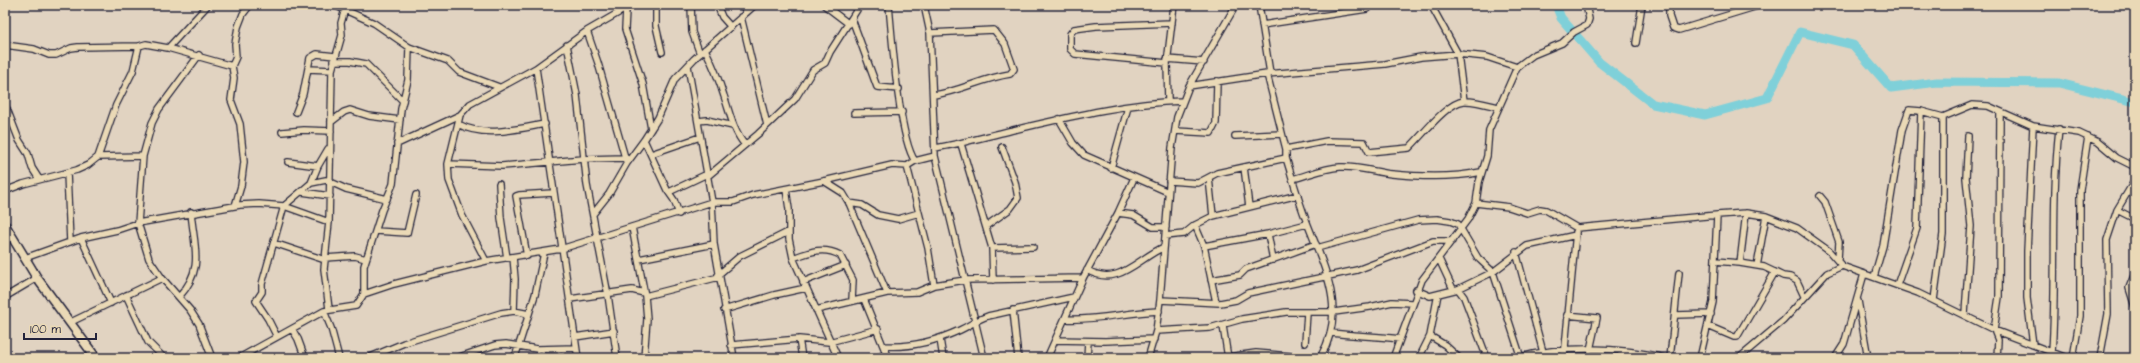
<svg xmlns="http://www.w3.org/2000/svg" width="2140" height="363" font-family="'Architects Daughter',sans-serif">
<rect width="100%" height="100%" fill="#e1d3c1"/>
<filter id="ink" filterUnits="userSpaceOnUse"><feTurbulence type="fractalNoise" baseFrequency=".025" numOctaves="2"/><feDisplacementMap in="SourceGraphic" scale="8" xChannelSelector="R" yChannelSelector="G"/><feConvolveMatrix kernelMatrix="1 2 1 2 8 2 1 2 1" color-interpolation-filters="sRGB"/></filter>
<g filter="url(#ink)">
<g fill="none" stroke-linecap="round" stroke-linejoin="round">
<path stroke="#7fd0d9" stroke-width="9" d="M 1556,5 L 1561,18 L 1599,62 L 1653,104 L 1705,115 L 1767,98 L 1800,32 L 1853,45 L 1891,88 L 1937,82 L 2059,83 L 2135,102"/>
<g stroke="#22223b" stroke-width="8">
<path id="street" d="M 334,5 L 374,23 L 409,47 L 448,61 L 459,72 L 499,87
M 656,5 L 656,26 L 662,52
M 691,5 L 692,32 L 700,54
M 717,5 L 722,17 L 731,27
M 743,5 L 746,13
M 824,5 L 849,24
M 889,5 C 892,37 899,139 915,161
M 924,5 L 930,33 L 935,156 L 984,358
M 1259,5 L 1270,73
M 1431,5 L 1458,54 L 1464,101
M 1669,5 L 1669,16 L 1673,28 L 1679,30 L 1761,5
M 626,10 L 625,29 L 643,84 L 651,129
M 741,17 L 767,125
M 852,19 L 877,87 L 899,89
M 1262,25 L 1367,9 L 1372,5
M 587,31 L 598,63 L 626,161
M 930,33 L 994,30 L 1005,44 L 1014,69 L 1010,74 C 983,78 961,91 934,95
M 1636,43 L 1642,5
M 5,45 L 34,49 L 49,55 L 56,55 L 71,48 L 78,47 L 139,46 L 146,44 L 168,48 L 208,5
M 567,45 L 577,95 L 587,185 L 608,295 L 617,358
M 168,48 L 232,66
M 705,49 C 713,65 719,80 724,96 C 730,113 733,131 745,145
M 199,55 L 159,109 L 152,123 L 143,156 L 138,223 L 149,259 L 162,278 L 190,310 L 199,324 L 212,358
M 1167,59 L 1204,62
M 333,61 L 350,61 L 366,64 L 403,101
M 1167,63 L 1075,54 L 1070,49 L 1070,34 L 1074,29 L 1096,26 L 1172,23
M 688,66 L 712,202 L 714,244 L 734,358
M 536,68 L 578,358
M 308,69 L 332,70
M 1267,74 L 1286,149 L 1286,158 C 1293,180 1299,203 1308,225 C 1325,269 1347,311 1321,356 L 1314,358
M 1189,86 L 1267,74 L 1385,64 L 1421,57 L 1458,54 L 1487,57 L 1517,67
M 1168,101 L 1167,63 L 1174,5
M 7,109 L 19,140 L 28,154 L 32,168 L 39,179
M 296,112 L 303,94 L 310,58 L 317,54 L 335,56
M 854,113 L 902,112
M 1059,119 L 1073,143 L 1084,155 L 1168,192
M 698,121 L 707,120 L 733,126
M 331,122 L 344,112 L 350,110 L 369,116 L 400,120
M 458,124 C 484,138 517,129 545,124
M 1175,131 L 1211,133 L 1216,123 L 1217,81
M 282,132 L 304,130 L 331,131
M 1235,136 L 1282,134
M 644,140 L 667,190 L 674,200 L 679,214
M 397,144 L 460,115
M 961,144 L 992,248 L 993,280
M 935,148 C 960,144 984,137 1009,131 C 1065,118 1124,103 1182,101
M 1286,149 L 1327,141 L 1364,142 L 1369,152 L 1409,148 C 1422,136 1446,103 1464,101 C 1472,100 1490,105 1498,107
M 651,154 L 700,137
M 98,157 L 116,105 L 133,71 L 139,46
M 288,162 L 318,166
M 448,164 L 502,166 L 583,159 L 626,158
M 907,166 L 928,248 L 934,285 L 965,280 L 1083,278
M 1244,167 L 1249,207
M 1111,168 L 1128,107
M 67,173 L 70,242
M 708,176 L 758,134 L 795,99 L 813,70 L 825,63 L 830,52 L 860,5
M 1209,178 L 1213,216
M 1293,179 C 1308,175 1324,168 1340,167 C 1358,166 1375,172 1392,174 C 1422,177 1452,178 1481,172
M 824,181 L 843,193 L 849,203 L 887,293
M 1169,181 L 1198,183 L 1217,173 L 1286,158
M 311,183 L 326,180 L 346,189 L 387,199
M 499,184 L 501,218 L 507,258
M 786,189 L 789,209 L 789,239 L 793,258 L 838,358
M 5,191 L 23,184 L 77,170 L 88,165 L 98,157 L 143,156
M 302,192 L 330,196
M 669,192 L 707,174
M 1820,196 L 1825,202 L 1839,242 L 1838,259
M 849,203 L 862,205 L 878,215 L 898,219 L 919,213
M 1476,203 L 1509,207 L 1527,213 L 1540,209 L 1546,210 L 1577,228 L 1717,215 L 1746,213 L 1766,216 L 1797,228 L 1829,251 L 1842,266
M 235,206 L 241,186 L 244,162 L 240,124 L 231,100 L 234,78 L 232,66 L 236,57 L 235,44 L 238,27 L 243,14 L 250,5
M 2117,210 L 2135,219
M 1118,213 L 1133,215 L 1153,227 L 1166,227
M 593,214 L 609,194 L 627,163 L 644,140 L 658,118 L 675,79 L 694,59 L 755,5
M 1195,225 L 1204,246 L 1216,302
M 986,226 L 1010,209 L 1018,198 L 1015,182 L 1002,147
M 632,227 L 645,296 L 647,319 L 644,358
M 376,231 L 407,233 L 416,195
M 1268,234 L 1273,260
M 1165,236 L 1184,234 L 1195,225 L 1213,216 L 1298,195
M 81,238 L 111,303
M 274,243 L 325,260
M 1204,246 L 1268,234 L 1307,224
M 992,248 L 1033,247
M 1317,248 L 1418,220 L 1437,219 L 1450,221 L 1458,224 L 1478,258 L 1493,272 L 1521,358
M 1516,252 L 1543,352
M 527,256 L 516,196 L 519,195 L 553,193
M 513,257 L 515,279 L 514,311
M 25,258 L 81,238 L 117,230 L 138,223 L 240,205 L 259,204 L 284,206 L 329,222
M 325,258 L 355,256 L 366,259
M 793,258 C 809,252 823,246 840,255 L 853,280 L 852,301
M 639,259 L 714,244
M 1439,259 L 1453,289
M 486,261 L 462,215 L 449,180 L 448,164 L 460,115 L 470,104 L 536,68 L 587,31 L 632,5
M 1715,261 L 1740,263 L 1746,213
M 1740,263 L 1764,267 L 1783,276 L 1790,277 L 1797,281 L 1804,296
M 1757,266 L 1766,216
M 1087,270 C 1118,288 1137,259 1164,247
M 2135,273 L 2129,288 L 2135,307
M 718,275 L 740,256 L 788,232
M 1874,277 L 1883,246 L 1902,130 L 1909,110 L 1921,111 L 1943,117 L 1972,105 L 1988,106 L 2033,126 L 2079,133 L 2098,142 L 2117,158 L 2135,167
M 1211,280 L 1240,275 L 1246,269 L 1316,244
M 803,282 L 846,265
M 1897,285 L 1917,228 L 1921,111
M 1458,289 L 1464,297 L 1487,358
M 1416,290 L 1430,296 L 1458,289 L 1493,272 L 1527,246 L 1576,235
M 364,294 L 364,266 L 382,210 L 393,184 L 401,109 L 408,80 L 409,47
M 126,295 L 148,342 L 164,358
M 645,296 L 719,277
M 5,297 L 37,278
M 179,297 C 205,268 194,248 191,212
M 570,299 L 632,290 L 644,293
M 864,299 L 888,358
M 1160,300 L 1220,303 L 1236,300 L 1248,293 L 1357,270 L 1433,241 L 1452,241
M 1934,300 L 1943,234 L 1943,117
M 1858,301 L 1868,358
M 329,309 L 324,269 L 329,222 L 332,70 L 342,35 L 341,23 L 345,9
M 724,310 L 774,295 L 806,288
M 816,310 L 887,293 L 917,292 L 934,285
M 1013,310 L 1018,358
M 324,311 L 331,328 L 339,358
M 1965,314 L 1971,226 L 1966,178 L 1968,136
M 1567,315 L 1597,318 L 1590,350
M 1675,315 L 1711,314
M 1065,319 C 1096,321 1127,312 1159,311
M 71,322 L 162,278
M 1223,326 L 1228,358
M 1708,326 L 1734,337 L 1737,337 L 1775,272
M 292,329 L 298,339 L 305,358
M 1156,331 L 1210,328 L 1242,319 L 1286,312 L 1334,312 L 1370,307 L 1392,302 L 1412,303
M 1332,333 C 1355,336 1377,336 1400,339
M 1430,336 L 1445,345 L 1459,358
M 277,337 L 268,319 L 256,301 L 262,292 L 262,284 L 284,206 L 311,183 L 318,166 L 328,149
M 575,337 L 614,331
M 799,339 L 802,358
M 940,339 L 943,358
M 1055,340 L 1105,341 L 1154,339
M 1305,343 L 1307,313
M 731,345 L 799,339 L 829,342 L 878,329
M 2033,345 L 2027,298 L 2027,251 L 2033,126
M 884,346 C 910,348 936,341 960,330 C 971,325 976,320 988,316 L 1074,297
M 2052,352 C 2057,277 2051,204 2059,129
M 239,358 L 324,311 L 356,306 L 364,294 L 394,284 L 486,261 L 561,249 L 712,202 L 733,202 L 753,195 L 824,181 L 892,165 L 907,166 L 915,161 L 935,156
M 368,358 L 404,343 L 501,313 L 514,311 L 529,314
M 456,358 L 495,345 L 506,344 L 537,349 L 576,348
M 512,358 L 516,354 L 535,295 L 544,253
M 874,358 L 887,355
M 1047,358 L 1083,278 L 1118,213 L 1134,178
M 1087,358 L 1088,341
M 1148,358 L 1156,331 L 1160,300 L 1172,148 L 1177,117 L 1189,86 L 1236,5
M 1220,358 L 1256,353 L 1313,358
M 1393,358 L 1422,280 L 1468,219 L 1476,203 L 1479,182 L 1487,156 L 1489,130 L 1517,67 L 1533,55 L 1562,43 L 1574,32 L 1587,25 L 1589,19 L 1586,5
M 1419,358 L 1430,336 L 1438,294
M 1517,358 C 1561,345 1621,347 1665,358
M 1564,358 L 1576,232
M 1621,358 L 1621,352
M 1670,358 L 1679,273
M 1700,358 L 1713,302 L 1717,215
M 1739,358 L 1783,321 L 1827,273 L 1842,266 L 1918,293 L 1994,330 L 2067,358
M 1835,358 L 1844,344 L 1864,274
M 1997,358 L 1998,340 L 1994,330 L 1999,297 L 2000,112
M 2073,358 L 2080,316 L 2080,190 L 2088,137
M 2100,358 L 2108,314 L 2107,240 L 2117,210 L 2135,180"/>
</g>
<g stroke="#22223b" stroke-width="11">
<path id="secondary" d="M 5,225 L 37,278 L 96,358"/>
</g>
<use href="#street" stroke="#ead9b6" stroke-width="5.5"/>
<use href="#secondary" stroke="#ead9b6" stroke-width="8"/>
</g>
</g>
<rect width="2140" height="363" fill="none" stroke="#ead9b6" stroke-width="20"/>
<rect x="10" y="10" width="2120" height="343" fill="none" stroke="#22223b" stroke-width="1.5" filter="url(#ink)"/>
<path d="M24 333v6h72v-6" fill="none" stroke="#22223b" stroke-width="2"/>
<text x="30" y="333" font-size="12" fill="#22223b" stroke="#ead9b6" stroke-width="3" paint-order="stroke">100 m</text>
</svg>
